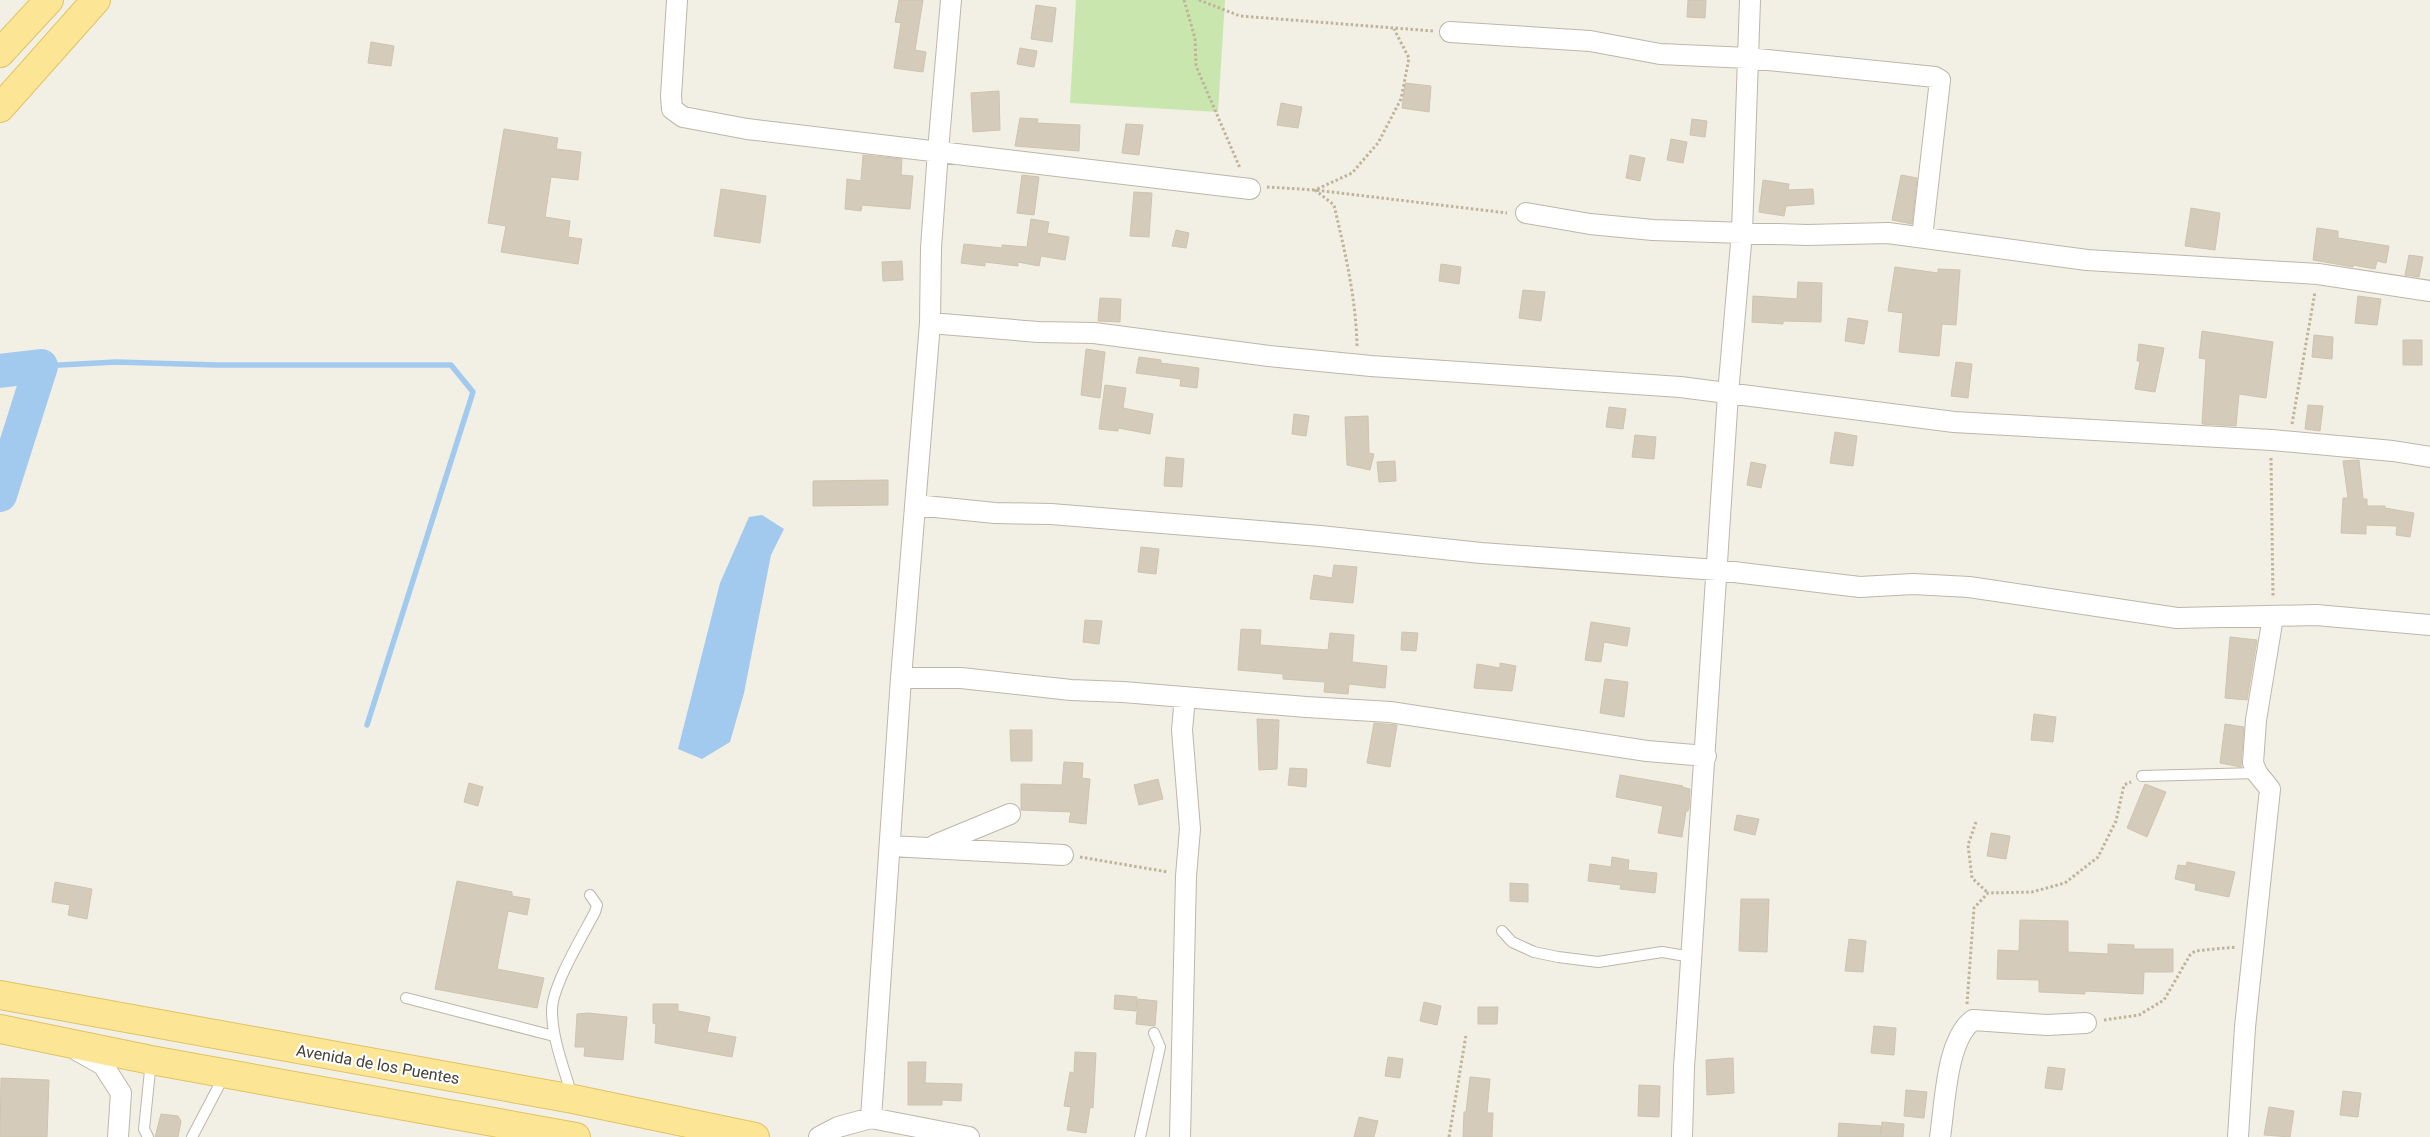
<svg xmlns="http://www.w3.org/2000/svg" width="2430" height="1137" font-family="Roboto,sans-serif">
<rect width="100%" height="100%" fill="#f2efe5"/>
<path fill="#c9e6ae" d="M 1076,0 L 1225,0 L 1218,112 L 1070,103 Z"/>
<path fill="#a2caef" d="M 762,515 L 784,529 L 771,555 L 744,693 L 730,742 L 702,759 L 678,749 L 720,583 L 749,517 Z"/>
<g fill="none" stroke-linecap="round" stroke-linejoin="round">
<path stroke="#a2caef" stroke-width="5.5" d="M 41,366 L 116,362 L 216,365 L 451,365 L 473,392 L 367,725"/>
<path stroke="#a2caef" stroke-width="34" d="M 0,371 L 41,366 L 0,495"/>
</g>
<path fill="#d4cbbb" stroke="#cec4ae" d="M 899,0 L 923,0 L 915,50 L 926,52 L 923,72 L 894,68 L 901,23 L 895,22 Z
M 1688,0 L 1706,0 L 1705,18 L 1687,17 Z
M 1036,5 L 1056,8 L 1052,42 L 1031,39 Z
M 371,42 L 394,46 L 391,66 L 368,63 Z
M 1020,48 L 1037,51 L 1034,67 L 1017,64 Z
M 1405,83 L 1431,86 L 1429,112 L 1402,108 Z
M 999,91 L 1000,130 L 973,132 L 971,93 Z
M 1281,103 L 1302,107 L 1298,128 L 1277,125 Z
M 1020,118 L 1038,119 L 1037,123 L 1080,125 L 1079,151 L 1015,146 Z
M 1692,119 L 1707,121 L 1705,137 L 1690,135 Z
M 1126,124 L 1143,125 L 1139,155 L 1122,153 Z
M 504,129 L 558,138 L 556,149 L 581,152 L 578,180 L 551,177 L 545,217 L 570,221 L 568,237 L 582,239 L 578,264 L 501,252 L 506,226 L 488,223 Z
M 1671,139 L 1687,142 L 1683,163 L 1667,160 Z
M 863,155 L 902,159 L 901,175 L 913,176 L 910,209 L 862,205 L 861,211 L 845,209 L 847,179 L 861,181 Z
M 1630,155 L 1645,158 L 1640,181 L 1626,178 Z
M 1022,175 L 1039,177 L 1034,215 L 1017,213 Z
M 1901,175 L 1917,178 L 1912,224 L 1892,220 Z
M 1763,180 L 1789,184 L 1788,190 L 1813,189 L 1814,204 L 1786,206 L 1784,216 L 1759,212 Z
M 721,189 L 766,196 L 760,243 L 714,236 Z
M 1134,192 L 1152,193 L 1149,237 L 1130,236 Z
M 2191,208 L 2220,213 L 2215,250 L 2185,246 Z
M 1031,219 L 1049,222 L 1047,233 L 1069,237 L 1065,260 L 1041,256 L 1039,266 L 1018,262 L 1018,266 L 985,262 L 985,266 L 961,263 L 964,244 L 1002,248 L 1002,245 L 1027,247 Z
M 2317,228 L 2338,231 L 2338,238 L 2389,246 L 2386,263 L 2377,261 L 2375,269 L 2353,265 L 2353,267 L 2313,260 Z
M 1176,230 L 1189,233 L 1186,248 L 1172,246 Z
M 2409,255 L 2423,257 L 2419,277 L 2405,275 Z
M 902,261 L 903,280 L 883,281 L 882,262 Z
M 1441,264 L 1461,267 L 1459,284 L 1439,281 Z
M 1895,267 L 1938,273 L 1938,269 L 1960,270 L 1956,325 L 1942,324 L 1939,356 L 1899,352 L 1903,313 L 1888,311 Z
M 1798,282 L 1822,283 L 1821,322 L 1783,321 L 1783,324 L 1752,322 L 1753,296 L 1797,299 Z
M 1523,290 L 1545,292 L 1541,321 L 1519,318 Z
M 2358,296 L 2381,299 L 2377,325 L 2355,323 Z
M 1100,298 L 1121,299 L 1120,322 L 1098,321 Z
M 1848,318 L 1868,321 L 1864,344 L 1845,341 Z
M 2202,331 L 2273,342 L 2266,398 L 2239,394 L 2236,426 L 2202,424 L 2206,359 L 2199,358 Z
M 2314,335 L 2333,337 L 2332,359 L 2312,357 Z
M 2403,340 L 2422,340 L 2422,365 L 2403,365 Z
M 2139,344 L 2164,348 L 2155,392 L 2135,389 L 2140,361 L 2137,361 Z
M 1086,349 L 1105,352 L 1100,398 L 1081,395 Z
M 1139,357 L 1161,360 L 1161,363 L 1199,368 L 1197,388 L 1180,386 L 1181,379 L 1136,373 Z
M 1956,362 L 1972,364 L 1968,398 L 1951,396 Z
M 1105,385 L 1126,388 L 1123,408 L 1153,414 L 1150,434 L 1118,428 L 1118,431 L 1099,429 Z
M 2308,405 L 2323,406 L 2320,431 L 2305,429 Z
M 1609,407 L 1626,409 L 1623,429 L 1606,427 Z
M 1294,414 L 1309,416 L 1306,436 L 1292,434 Z
M 1368,416 L 1369,453 L 1374,454 L 1370,470 L 1347,465 L 1345,417 Z
M 1835,432 L 1857,436 L 1853,466 L 1830,463 Z
M 1635,435 L 1656,437 L 1654,459 L 1632,457 Z
M 1166,457 L 1184,459 L 1182,487 L 1164,486 Z
M 2359,460 L 2363,499 L 2367,499 L 2367,506 L 2385,506 L 2385,508 L 2414,513 L 2410,537 L 2396,535 L 2397,526 L 2366,525 L 2366,534 L 2341,533 L 2343,498 L 2348,498 L 2343,461 Z
M 1395,461 L 1396,481 L 1379,482 L 1377,462 Z
M 1751,462 L 1766,465 L 1761,488 L 1747,485 Z
M 888,480 L 888,505 L 813,506 L 813,481 Z
M 1141,547 L 1159,549 L 1156,574 L 1138,572 Z
M 1334,565 L 1357,567 L 1353,603 L 1310,599 L 1314,575 L 1332,578 Z
M 1085,620 L 1102,621 L 1099,644 L 1083,642 Z
M 1591,622 L 1630,628 L 1627,646 L 1604,642 L 1601,662 L 1585,660 Z
M 1241,629 L 1261,630 L 1260,645 L 1328,650 L 1330,633 L 1354,635 L 1352,662 L 1387,666 L 1385,688 L 1349,684 L 1348,694 L 1324,692 L 1325,682 L 1283,679 L 1283,674 L 1238,670 Z
M 1402,632 L 1418,633 L 1416,651 L 1401,650 Z
M 2230,637 L 2257,640 L 2247,700 L 2225,698 Z
M 1500,663 L 1516,666 L 1512,691 L 1474,688 L 1477,664 L 1500,668 Z
M 1605,679 L 1628,682 L 1624,717 L 1600,713 Z
M 2034,714 L 2056,717 L 2053,742 L 2031,740 Z
M 1257,719 L 1279,720 L 1277,769 L 1259,770 Z
M 1374,723 L 1397,725 L 1390,767 L 1367,763 Z
M 2225,724 L 2244,727 L 2241,767 L 2220,763 Z
M 1010,730 L 1032,730 L 1032,761 L 1011,761 Z
M 1064,762 L 1083,763 L 1082,778 L 1090,779 L 1086,824 L 1069,822 L 1071,812 L 1021,810 L 1021,784 L 1062,785 Z
M 1290,768 L 1307,769 L 1306,787 L 1288,785 Z
M 1620,775 L 1683,786 L 1682,787 L 1690,789 L 1689,807 L 1688,811 L 1686,811 L 1682,837 L 1658,833 L 1663,806 L 1616,797 Z
M 1158,779 L 1163,799 L 1139,805 L 1134,785 Z
M 469,783 L 483,787 L 478,806 L 464,802 Z
M 2145,784 L 2166,792 L 2147,837 L 2127,828 Z
M 1737,815 L 1759,819 L 1755,835 L 1734,830 Z
M 1991,833 L 2010,836 L 2006,859 L 1987,856 Z
M 1612,857 L 1629,860 L 1628,870 L 1657,873 L 1655,893 L 1620,889 L 1621,885 L 1588,881 L 1590,864 L 1611,867 Z
M 2187,862 L 2235,872 L 2229,897 L 2195,890 L 2196,884 L 2175,879 L 2178,865 L 2186,866 Z
M 457,881 L 512,892 L 512,896 L 530,899 L 527,915 L 508,911 L 497,969 L 544,978 L 537,1008 L 435,989 Z
M 55,882 L 92,889 L 87,919 L 68,915 L 70,905 L 52,902 Z
M 1510,883 L 1528,884 L 1528,902 L 1510,901 Z
M 1741,899 L 1769,899 L 1767,952 L 1739,951 Z
M 2020,920 L 2068,921 L 2068,952 L 2108,954 L 2108,944 L 2134,945 L 2134,949 L 2173,949 L 2173,972 L 2144,972 L 2143,994 L 2085,991 L 2085,994 L 2039,992 L 2039,980 L 1997,979 L 1998,950 L 2019,951 Z
M 1849,939 L 1866,941 L 1863,972 L 1845,971 Z
M 1115,995 L 1137,997 L 1136,1011 L 1114,1009 Z
M 1138,999 L 1157,1001 L 1155,1026 L 1136,1024 Z
M 1424,1002 L 1441,1006 L 1437,1025 L 1420,1021 Z
M 653,1004 L 678,1004 L 678,1011 L 710,1017 L 707,1032 L 736,1037 L 732,1057 L 655,1043 L 656,1024 L 653,1023 Z
M 1478,1007 L 1498,1007 L 1497,1024 L 1478,1024 Z
M 588,1013 L 627,1017 L 623,1060 L 584,1056 L 585,1047 L 575,1047 L 577,1014 Z
M 1874,1026 L 1896,1028 L 1894,1055 L 1871,1053 Z
M 1075,1052 L 1096,1053 L 1093,1108 L 1090,1107 L 1086,1133 L 1067,1130 L 1071,1107 L 1064,1106 L 1070,1072 L 1074,1073 Z
M 1388,1057 L 1403,1059 L 1400,1078 L 1385,1076 Z
M 1733,1058 L 1734,1093 L 1707,1095 L 1706,1060 Z
M 908,1062 L 926,1062 L 925,1083 L 962,1084 L 961,1101 L 942,1100 L 942,1105 L 908,1105 Z
M 2048,1067 L 2065,1069 L 2062,1090 L 2045,1088 Z
M 1470,1077 L 1490,1079 L 1487,1113 L 1493,1113 L 1492,1137 L 1463,1137 L 1464,1112 L 1466,1112 Z
M 1,1078 L 49,1080 L 47,1137 L 0,1137 Z
M 1639,1085 L 1660,1086 L 1659,1117 L 1638,1116 Z
M 1906,1090 L 1927,1092 L 1924,1118 L 1904,1116 Z
M 2343,1091 L 2361,1093 L 2358,1117 L 2340,1115 Z
M 2269,1107 L 2294,1111 L 2290,1137 L 2264,1135 Z
M 161,1114 L 178,1116 L 181,1121 L 178,1137 L 155,1137 Z
M 1359,1117 L 1378,1121 L 1374,1137 L 1354,1137 Z
M 1882,1122 L 1904,1124 L 1903,1137 L 1838,1137 L 1839,1123 L 1881,1126 L 1881,1134 Z"/>
<g fill="none" stroke-linecap="round" stroke-linejoin="round">
<g stroke="#bdb7a8" stroke-width="12">
<path id="lane" d="M 2142,776 L 2257,773
M 1502,931 L 1512,942 L 1534,952 L 1558,957 L 1598,962 L 1662,952 L 1692,957
M 406,998 L 554,1036
M 572,1096 C 564,1068 552,1039 552,1010 C 552,986 583,935 595,912 L 597,905 L 590,895
M 148,1137 L 144,1129 L 151,1061
M 192,1137 L 224,1076
M 1140,1137 L 1160,1047 L 1154,1033"/>
</g>
<g stroke="#bdb7a8" stroke-width="22">
<path id="street" d="M 677,0 L 671,96 L 672,109 L 683,117 L 747,129 L 1250,189
M 1450,32 L 1590,41 L 1660,54 L 1748,58 L 1935,77 L 1940,80 L 1922,237
M 1526,213 L 1590,224 L 1653,230 L 1807,235 L 1888,233 L 2087,260 L 2318,274 L 2430,291
M 930,323 L 1038,332 L 1094,333 L 1269,356 L 1371,366 L 1680,387 L 1954,422 L 2272,440 L 2393,451 L 2430,457
M 915,505 L 995,513 L 1051,514 L 1320,536 L 1481,553 L 1717,570 L 1860,587 L 1913,584 L 1969,587 L 2177,618 L 2316,615 L 2430,625
M 901,678 L 961,678 L 1071,690 L 1123,692 L 1306,707 L 1390,712 L 1647,751 L 1706,756
M 935,845 L 1010,814
M 890,846 L 1063,855
M 78,1051 L 103,1065 L 121,1093 L 118,1137
M 871,1118 L 901,678 L 930,323 L 931,248 L 938,151 L 951,0
M 819,1137 L 838,1127 L 871,1118 L 969,1137
M 1180,1137 L 1186,876 L 1190,829 L 1182,730 L 1185,697
M 1682,1137 L 1684,1068 L 1728,394 L 1742,232 L 1750,0
M 1940,1137 C 1945,1105 1946,1040 1973,1020 L 2047,1025 L 2086,1023
M 2238,1137 L 2245,1027 L 2270,789 L 2257,773 L 2253,763 L 2256,720 L 2273,617"/>
</g>
<g stroke="#e1c364" stroke-width="30">
<path id="primary" d="M 0,53 L 49,0
M 0,108 L 96,0
M 0,995 L 573,1099 L 755,1137
M 0,1029 L 151,1060 L 576,1137"/>
</g>
<path stroke="#bfb499" stroke-width="3" stroke-dasharray="2.5 2.5" stroke-linecap="butt" d="M 1184,0 L 1195,38 L 1196,66 L 1240,168
M 1199,0 L 1240,16 L 1433,31
M 1267,187 L 1315,190 L 1507,213
M 1357,346 C 1356,298 1345,252 1334,205 L 1315,190 L 1352,173 L 1378,143 L 1401,99 L 1409,58 L 1394,29
M 2292,424 L 2315,292
M 2271,458 L 2273,597
M 1976,822 L 1968,845 L 1972,878 L 1988,893
M 1080,857 L 1168,872
M 1967,1004 L 1974,908 L 1988,893 L 2032,892 L 2065,883 L 2098,857 L 2116,821 L 2124,785 L 2131,782
M 2104,1020 L 2139,1015 L 2164,1000 L 2190,955 L 2195,951 L 2236,947
M 1449,1137 L 1466,1035"/>
<use href="#lane" stroke="#fff" stroke-width="10"/>
<use href="#street" stroke="#fff" stroke-width="20"/>
<use href="#primary" stroke="#fce594" stroke-width="28"/>
</g>
<g text-anchor="middle" stroke-width="4.5" stroke-linejoin="round" paint-order="stroke">
<g font-size="16" fill="#443f35" stroke="#fff">
<text transform="translate(378 1064) rotate(10)" y="6">Avenida de los Puentes</text>
</g>
</g>
</svg>
